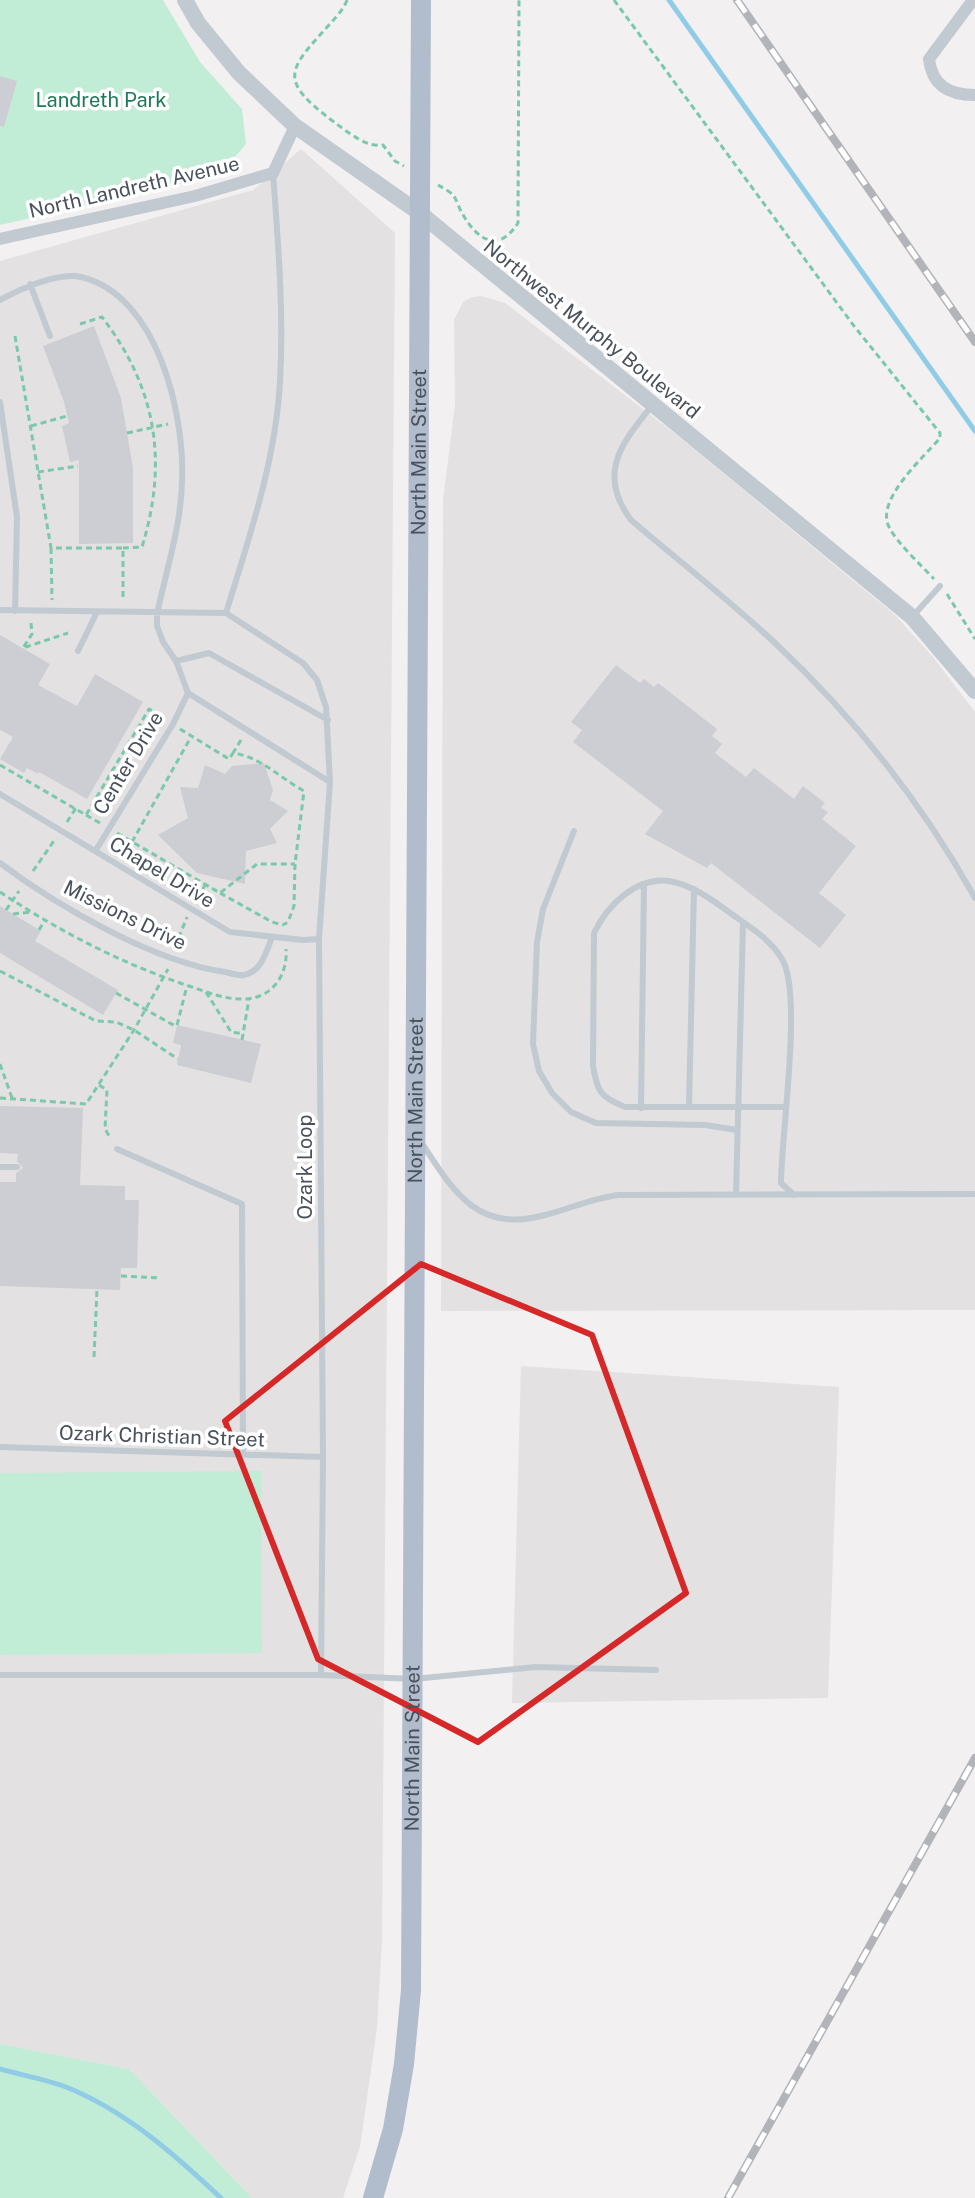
<svg xmlns="http://www.w3.org/2000/svg" width="975" height="2198" font-family="'Public Sans',sans-serif">
<rect width="100%" height="100%" fill="#f2f0f0"/>
<path fill="#e3e1e1" d="M 301,149 L 395,233 L 382,1939 L 377,2028 L 360,2147 L 343,2198 L 252,2198 L 129,2069 L 0,2044 L 0,261 L 253,190 Z
M 481,296 L 505,303 L 682,439 L 895,615 L 933,657 L 975,712 L 975,1310 L 441,1311 L 443,500 L 455,405 L 454,320 L 463,302 L 472,297 Z
M 521,1366 L 839,1387 L 828,1698 L 512,1703 Z"/>
<path fill="#c1edd6" d="M 0,0 L 163,0 L 200,62 L 242,109 L 246,144 L 229,164 L 198,180 L 0,225 Z
M 261,1471 L 262,1653 L 0,1655 L 0,1473 Z
M 0,2044 L 129,2069 L 252,2198 L 0,2198 Z"/>
<g fill="none" stroke-linecap="round" stroke-linejoin="round">
<path stroke="#91cce7" stroke-width="5" d="M 669,0 L 975,431
M 0,2069 C 21,2075 45,2079 66,2087 C 126,2111 174,2154 221,2198"/>
</g>
<path fill="#cdced4" d="M 0,76 L 17,81 L 4,127 L 0,126 Z
M 94,326 L 121,398 L 133,468 L 133,543 L 79,544 L 79,460 L 70,462 L 62,426 L 69,423 L 64,402 L 43,346 Z
M 0,635 L 50,664 L 38,685 L 77,706 L 95,674 L 143,702 L 87,799 L 39,772 L 38,774 L 27,768 L 24,773 L 0,759 L 13,737 L 0,730 Z
M 616,665 L 640,683 L 644,679 L 654,687 L 658,683 L 717,729 L 712,736 L 722,744 L 715,753 L 746,777 L 754,768 L 794,799 L 803,786 L 825,803 L 821,808 L 828,812 L 822,819 L 856,846 L 819,893 L 846,915 L 820,948 L 711,863 L 707,868 L 645,834 L 663,811 L 573,742 L 582,730 L 571,722 Z
M 264,763 L 273,790 L 270,800 L 288,811 L 270,829 L 277,843 L 246,851 L 245,884 L 197,873 L 158,835 L 188,818 L 180,787 L 198,788 L 205,765 L 225,774 L 232,766 Z
M 0,906 L 41,931 L 35,941 L 118,990 L 103,1015 L 0,953 Z
M 177,1025 L 261,1044 L 251,1083 L 177,1065 L 181,1045 L 173,1043 Z
M 0,1106 L 83,1108 L 80,1185 L 125,1186 L 125,1200 L 139,1200 L 137,1268 L 121,1268 L 120,1290 L 0,1286 L 0,1182 L 16,1182 L 16,1173 L 23,1168 L 17,1161 L 18,1154 L 0,1153 Z"/>
<g fill="none" stroke-linecap="round" stroke-linejoin="round">
<path stroke="#7bc9aa" stroke-width="3" stroke-dasharray="6 4" stroke-linecap="butt" d="M 347,0 C 344,9 336,17 329,25 C 287,71 278,80 334,122 C 348,132 366,148 383,145 L 395,161 L 404,166
M 614,0 L 854,326 L 940,433 L 940,438 C 924,457 875,500 889,527 C 897,543 921,565 934,579
M 438,185 C 443,188 451,192 454,196 C 457,201 459,208 462,213 C 477,240 498,254 518,223 L 519,0
M 80,324 L 102,317 C 157,389 168,462 142,547 L 123,548
M 15,336 L 51,548 L 123,548 L 123,601
M 31,426 L 67,416
M 127,433 L 168,424
M 38,472 L 78,466
M 51,548 L 52,600
M 947,594 L 975,639
M 31,623 L 32,634 L 23,648 L 68,633
M 180,729 L 229,759 L 233,753
M 241,740 L 233,753 C 261,757 280,778 304,791 L 295,864 L 294,906 L 288,922 L 283,925
M 0,765 L 86,815 L 149,709 L 164,718
M 86,815 L 100,823
M 67,822 L 76,808
M 117,833 L 220,893 L 257,864 L 295,864
M 132,842 L 191,737
M 33,871 L 56,838
M 0,892 C 59,931 124,965 192,987 C 209,993 227,1000 245,999 C 273,998 288,974 286,949
M 220,893 L 272,922 L 283,925
M 197,900 L 205,885
M 6,910 L 19,891
M 13,914 L 31,912
M 39,930 L 45,920
M 175,947 L 187,917
M 0,971 L 96,1021 L 116,1022 L 134,1030 L 178,1059
M 206,992 L 231,1032 L 244,1034
M 116,993 L 177,1027
M 177,1025 L 187,986
M 242,1040 L 249,999
M 0,1064 L 12,1098
M 99,1085 L 107,1090 L 105,1129 L 111,1139
M 0,1098 L 86,1104 L 134,1030 L 168,969
M 121,1276 L 160,1278
M 94,1357 L 97,1289"/>
<path stroke="#c1c9d1" stroke-width="6" d="M 30,284 L 50,336
M 0,300 C 20,289 58,272 81,277 C 158,295 185,415 182,482 C 181,526 166,571 157,614 L 157,626 L 163,642 L 176,661 L 188,693 L 330,782
M 0,402 L 17,517 L 15,611
M 653,404 C 622,443 596,473 631,520 C 679,561 729,600 775,643 C 855,718 922,803 975,898
M 0,610 L 226,613 L 303,663 L 317,680 L 326,707 L 330,782 L 319,939 L 323,1457 L 321,1675 L 0,1675
M 226,613 C 249,538 276,460 280,381 C 284,312 278,242 273,173
M 912,617 L 940,586
M 78,651 L 97,612
M 176,661 L 209,653 L 328,720
M 0,794 L 230,932 L 303,940 L 319,939
M 574,831 L 543,909 L 537,942 L 533,1044 L 539,1071 L 552,1093 L 571,1112 L 596,1123 L 705,1125 L 737,1130
M 96,850 L 173,724 L 188,693
M 0,863 C 57,906 154,962 225,972 C 230,973 239,976 244,975 C 261,972 267,951 272,937
M 689,1107 L 694,889
M 785,1107 L 625,1107 C 600,1097 597,1091 593,1066 L 594,933 C 607,906 635,877 669,881 C 693,885 714,901 733,915 C 750,927 771,940 782,959 C 803,994 781,1135 781,1183 L 794,1195
M 641,1108 L 644,885
M 421,1142 C 452,1189 476,1233 541,1216 C 567,1210 592,1198 619,1195 L 975,1194
M 117,1149 L 242,1204 L 243,1455
M 0,1167 L 17,1167
M 736,1195 L 743,923
M 0,1447 L 323,1457
M 321,1675 L 414,1679 L 536,1667 L 656,1670"/>
<path stroke="#c1c9d1" stroke-width="12" d="M 973,0 L 929,59 C 932,86 950,95 975,95
M 0,239 L 195,196 L 273,173 L 295,126"/>
<path stroke="#c1c9d1" stroke-width="16" d="M 185,0 L 198,23 L 239,73 L 295,126 L 421,214 L 912,617 L 975,691"/>
<path stroke="#b1bccd" stroke-width="20" id="s1" d="M 373,2198 L 393,2129 L 404,2064 L 411,1990 L 421,0"/>
<g stroke="#b2b4ba" stroke-width="8">
<path id="rail" d="M 737,0 L 975,342
M 728,2198 L 975,1758"/>
</g>
<use href="#rail" stroke="#fff" stroke-width="5" stroke-dasharray="15" stroke-linecap="butt"/>
</g>
<path fill="none" stroke="#d62828" stroke-width="6" stroke-linejoin="round" d="M 421,1264 L 592,1335 L 686,1593 L 478,1742 L 318,1659 L 225,1421 Z"/>
<g text-anchor="middle" stroke-width="7" stroke-linejoin="round" paint-order="stroke">
<g font-size="20" fill="#1c7a55" stroke="#fff">
<text x="101" y="107">Landreth Park</text>
</g>
<g font-size="20" fill="#49515c" stroke="#fff">
<text transform="translate(134 187) rotate(-13)" y="7">North Landreth Avenue</text>
<text transform="translate(592 329) rotate(39)" y="7">Northwest Murphy Boulevard</text>
<text dy="7" stroke="none"><textPath href="#s1" startOffset="1750">North Main Street</textPath></text>
<text transform="translate(128 763) rotate(-59)" y="7">Center Drive</text>
<text transform="translate(162 872) rotate(31)" y="7">Chapel Drive</text>
<text transform="translate(125 915) rotate(26)" y="7">Missions Drive</text>
<text dy="7" stroke="none"><textPath href="#s1" startOffset="1102">North Main Street</textPath></text>
<text transform="translate(305 1167) rotate(-90)" y="7">Ozark Loop</text>
<text transform="translate(162 1436) rotate(2)" y="7">Ozark Christian Street</text>
<text dy="7" stroke="none"><textPath href="#s1" startOffset="454">North Main Street</textPath></text>
</g>
</g>
</svg>
